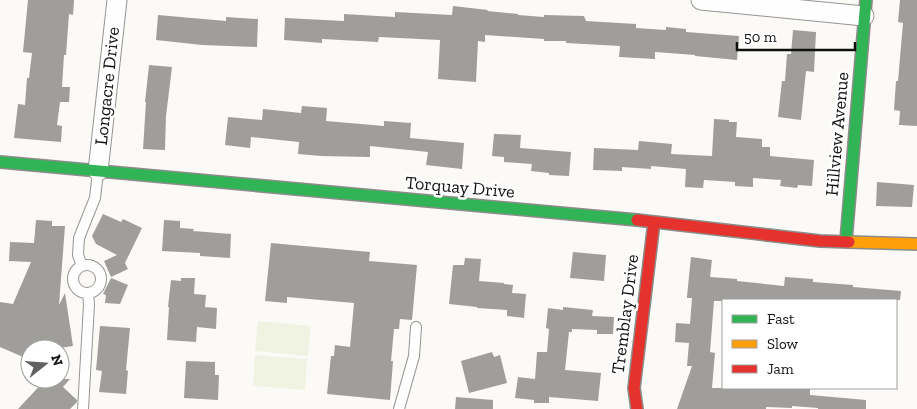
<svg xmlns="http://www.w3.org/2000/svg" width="917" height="409" font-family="'Zilla Slab',serif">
<rect width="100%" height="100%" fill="#fbfaf6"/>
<path fill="#f0f3e2" d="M 258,321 L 311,326 L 308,356 L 255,351 Z
M 255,355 L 307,359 L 305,390 L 253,386 Z"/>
<path fill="#9f9e9b" d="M 28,0 L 74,0 L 73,15 L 69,14 L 66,55 L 64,55 L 62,87 L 70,87 L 69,102 L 60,102 L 57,125 L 62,126 L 61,142 L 14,138 L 18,104 L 25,105 L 27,78 L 29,78 L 32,53 L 23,52 Z
M 900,0 L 917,0 L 917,126 L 899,125 L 900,111 L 894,110 L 896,81 L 898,81 L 903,23 L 898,22 Z
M 453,6 L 488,10 L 487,11 L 518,14 L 518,15 L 544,17 L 544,15 L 584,16 L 586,21 L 636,24 L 636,28 L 666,30 L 666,27 L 686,29 L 686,32 L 739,36 L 737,60 L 695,56 L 695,55 L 655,52 L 655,59 L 619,57 L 620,46 L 566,43 L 566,41 L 544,41 L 544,39 L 485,35 L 485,42 L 478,41 L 476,82 L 438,79 L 440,40 L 379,37 L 378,42 L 322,39 L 322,43 L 284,40 L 285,18 L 344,21 L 344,14 L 395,17 L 395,12 L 452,15 Z
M 158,15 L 226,21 L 226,17 L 258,19 L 257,47 L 202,45 L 156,40 Z
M 793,30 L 816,32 L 814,72 L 806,71 L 801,120 L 778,117 L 782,81 L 785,81 L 787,54 L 791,54 Z
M 149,65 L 172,67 L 166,116 L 165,150 L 143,149 L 146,102 L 145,102 Z
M 302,106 L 327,108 L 326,121 L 384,126 L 384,121 L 411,123 L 410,138 L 464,143 L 462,169 L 426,165 L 428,152 L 370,146 L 370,157 L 321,156 L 298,154 L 299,142 L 251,137 L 250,148 L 225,145 L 228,117 L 262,120 L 263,109 L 301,113 Z
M 714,119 L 729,120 L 729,122 L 737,122 L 736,137 L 762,139 L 762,147 L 770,147 L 770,156 L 814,160 L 812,186 L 798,185 L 797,188 L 780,186 L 781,180 L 753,178 L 753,187 L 735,186 L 735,182 L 704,180 L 703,188 L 685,187 L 686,169 L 651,166 L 651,169 L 622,167 L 622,171 L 593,170 L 594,148 L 638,150 L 639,141 L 672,144 L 671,154 L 712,156 Z
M 494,134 L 521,135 L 520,148 L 571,152 L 569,176 L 549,175 L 549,173 L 531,171 L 532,164 L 504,162 L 504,157 L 492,156 Z
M 877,182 L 914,185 L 912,207 L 876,206 Z
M 103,214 L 121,222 L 123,219 L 142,228 L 125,263 L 128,269 L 111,277 L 104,261 L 117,255 L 96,244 L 92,236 Z
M 36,220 L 52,221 L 52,226 L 65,226 L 59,305 L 65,293 L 73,346 L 52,349 L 30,349 L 30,360 L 0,347 L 0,302 L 13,304 L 31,262 L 9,261 L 10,242 L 34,243 Z
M 164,220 L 180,221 L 180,228 L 194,229 L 193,231 L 231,234 L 230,258 L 200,256 L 200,253 L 162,251 Z
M 271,243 L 370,252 L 369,261 L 417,265 L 412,320 L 400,319 L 399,329 L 394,329 L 391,361 L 393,361 L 390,400 L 327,394 L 331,356 L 334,356 L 335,345 L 350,347 L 354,303 L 287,297 L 287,303 L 265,301 Z
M 573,252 L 606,255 L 604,281 L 570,278 Z
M 691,257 L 712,260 L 710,277 L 737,279 L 737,281 L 784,286 L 785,277 L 813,279 L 813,282 L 853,285 L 853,287 L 901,291 L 900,300 L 723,300 L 723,301 L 714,301 L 710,352 L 715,353 L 712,388 L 758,388 L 778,389 L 778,388 L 810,388 L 810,395 L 866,400 L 866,409 L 818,409 L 818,408 L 792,406 L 792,408 L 766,407 L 766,409 L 677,409 L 692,366 L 687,366 L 689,343 L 675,342 L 676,323 L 690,324 L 692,298 L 687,298 L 687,296 Z
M 465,258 L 481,259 L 479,281 L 504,283 L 504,284 L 513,285 L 512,293 L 526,294 L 524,318 L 507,316 L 507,310 L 477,308 L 477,307 L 449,304 L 453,265 L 464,265 Z
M 111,278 L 128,285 L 120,304 L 105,303 L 106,295 L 103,294 Z
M 181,278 L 195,278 L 194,294 L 206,295 L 205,307 L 217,308 L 216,329 L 197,327 L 196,342 L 167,340 L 169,307 L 168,307 L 171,280 L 181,281 Z
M 563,307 L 593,310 L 592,316 L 614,317 L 613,334 L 597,334 L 597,330 L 572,329 L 572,332 L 569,332 L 565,370 L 601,373 L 598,401 L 549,397 L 549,403 L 534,403 L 534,400 L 515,398 L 518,377 L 535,379 L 537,352 L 547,352 L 549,329 L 546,328 L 548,308 L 563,310 Z
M 100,326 L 130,328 L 126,370 L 128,371 L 126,394 L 99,392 L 102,371 L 96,370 Z
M 492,352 L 494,357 L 500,355 L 507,383 L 469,393 L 461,361 Z
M 186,361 L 215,362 L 215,375 L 219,375 L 218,400 L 184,398 Z
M 46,379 L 70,379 L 63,387 L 77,400 L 77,402 L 70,409 L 18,409 Z
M 456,397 L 493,400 L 493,409 L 455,409 Z"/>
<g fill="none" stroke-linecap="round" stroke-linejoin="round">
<g stroke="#969594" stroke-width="12">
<path id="lane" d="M73 279a14 14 0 1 1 28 0a14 14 0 1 1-28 0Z
M 82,266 L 78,255 L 79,238 L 95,198 L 98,172
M 83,409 L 89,305 L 88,293
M 399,409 L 414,356 L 416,327"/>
</g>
<g stroke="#969594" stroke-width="21">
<path id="street" d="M 701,0 L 864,16
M 98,171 L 117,0"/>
</g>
<g stroke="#8c8c8a" stroke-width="14">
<path id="fast" d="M 0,162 L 637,220
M 846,241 L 866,0"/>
</g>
<g stroke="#8c8c8a" stroke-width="14">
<path id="slow" d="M 849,242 L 917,244"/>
</g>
<g stroke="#8c8c8a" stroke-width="14">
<path id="jam" d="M 637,220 L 820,241 L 849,242
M 637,409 L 634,388 L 654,222"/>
</g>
<use href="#lane" stroke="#fefefe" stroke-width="10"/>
<use href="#street" stroke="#fefefe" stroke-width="19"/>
<use href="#fast" stroke="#30b455" stroke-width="11"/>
<use href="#slow" stroke="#ff9f0a" stroke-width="11"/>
<use href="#jam" stroke="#e5322d" stroke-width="11"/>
</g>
<g text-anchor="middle" stroke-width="5" stroke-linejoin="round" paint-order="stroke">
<g font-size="18" fill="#101010" stroke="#fff">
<text transform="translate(107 86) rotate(-84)" y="6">Longacre Drive</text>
<text transform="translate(837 134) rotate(-85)" y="6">Hillview Avenue</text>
<text transform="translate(460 187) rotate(5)" y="6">Torquay Drive</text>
<text transform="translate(625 314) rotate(-83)" y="6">Tremblay Drive</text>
</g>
</g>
<rect x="722" y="299" width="175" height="90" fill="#ffffff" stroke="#9f9f9f"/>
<rect x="732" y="315" width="25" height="8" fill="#30b455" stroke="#9f9f9f"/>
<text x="767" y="324" font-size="15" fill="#101010">Fast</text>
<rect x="732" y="340" width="25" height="8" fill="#ff9f0a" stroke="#9f9f9f"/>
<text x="767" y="349" font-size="15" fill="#101010">Slow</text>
<rect x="732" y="365" width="25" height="8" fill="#e5322d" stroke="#9f9f9f"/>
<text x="767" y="374" font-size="15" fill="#101010">Jam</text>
<g transform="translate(45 364) rotate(73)"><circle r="24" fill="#ffffff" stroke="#9f9f9f"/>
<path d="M0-4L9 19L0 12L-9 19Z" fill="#626260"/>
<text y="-8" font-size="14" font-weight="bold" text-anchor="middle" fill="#101010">N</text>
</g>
<path d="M737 42v8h118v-8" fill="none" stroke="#101010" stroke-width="2.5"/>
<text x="744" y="42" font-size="15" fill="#101010" stroke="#ffffff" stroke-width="4" paint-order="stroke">50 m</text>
</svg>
